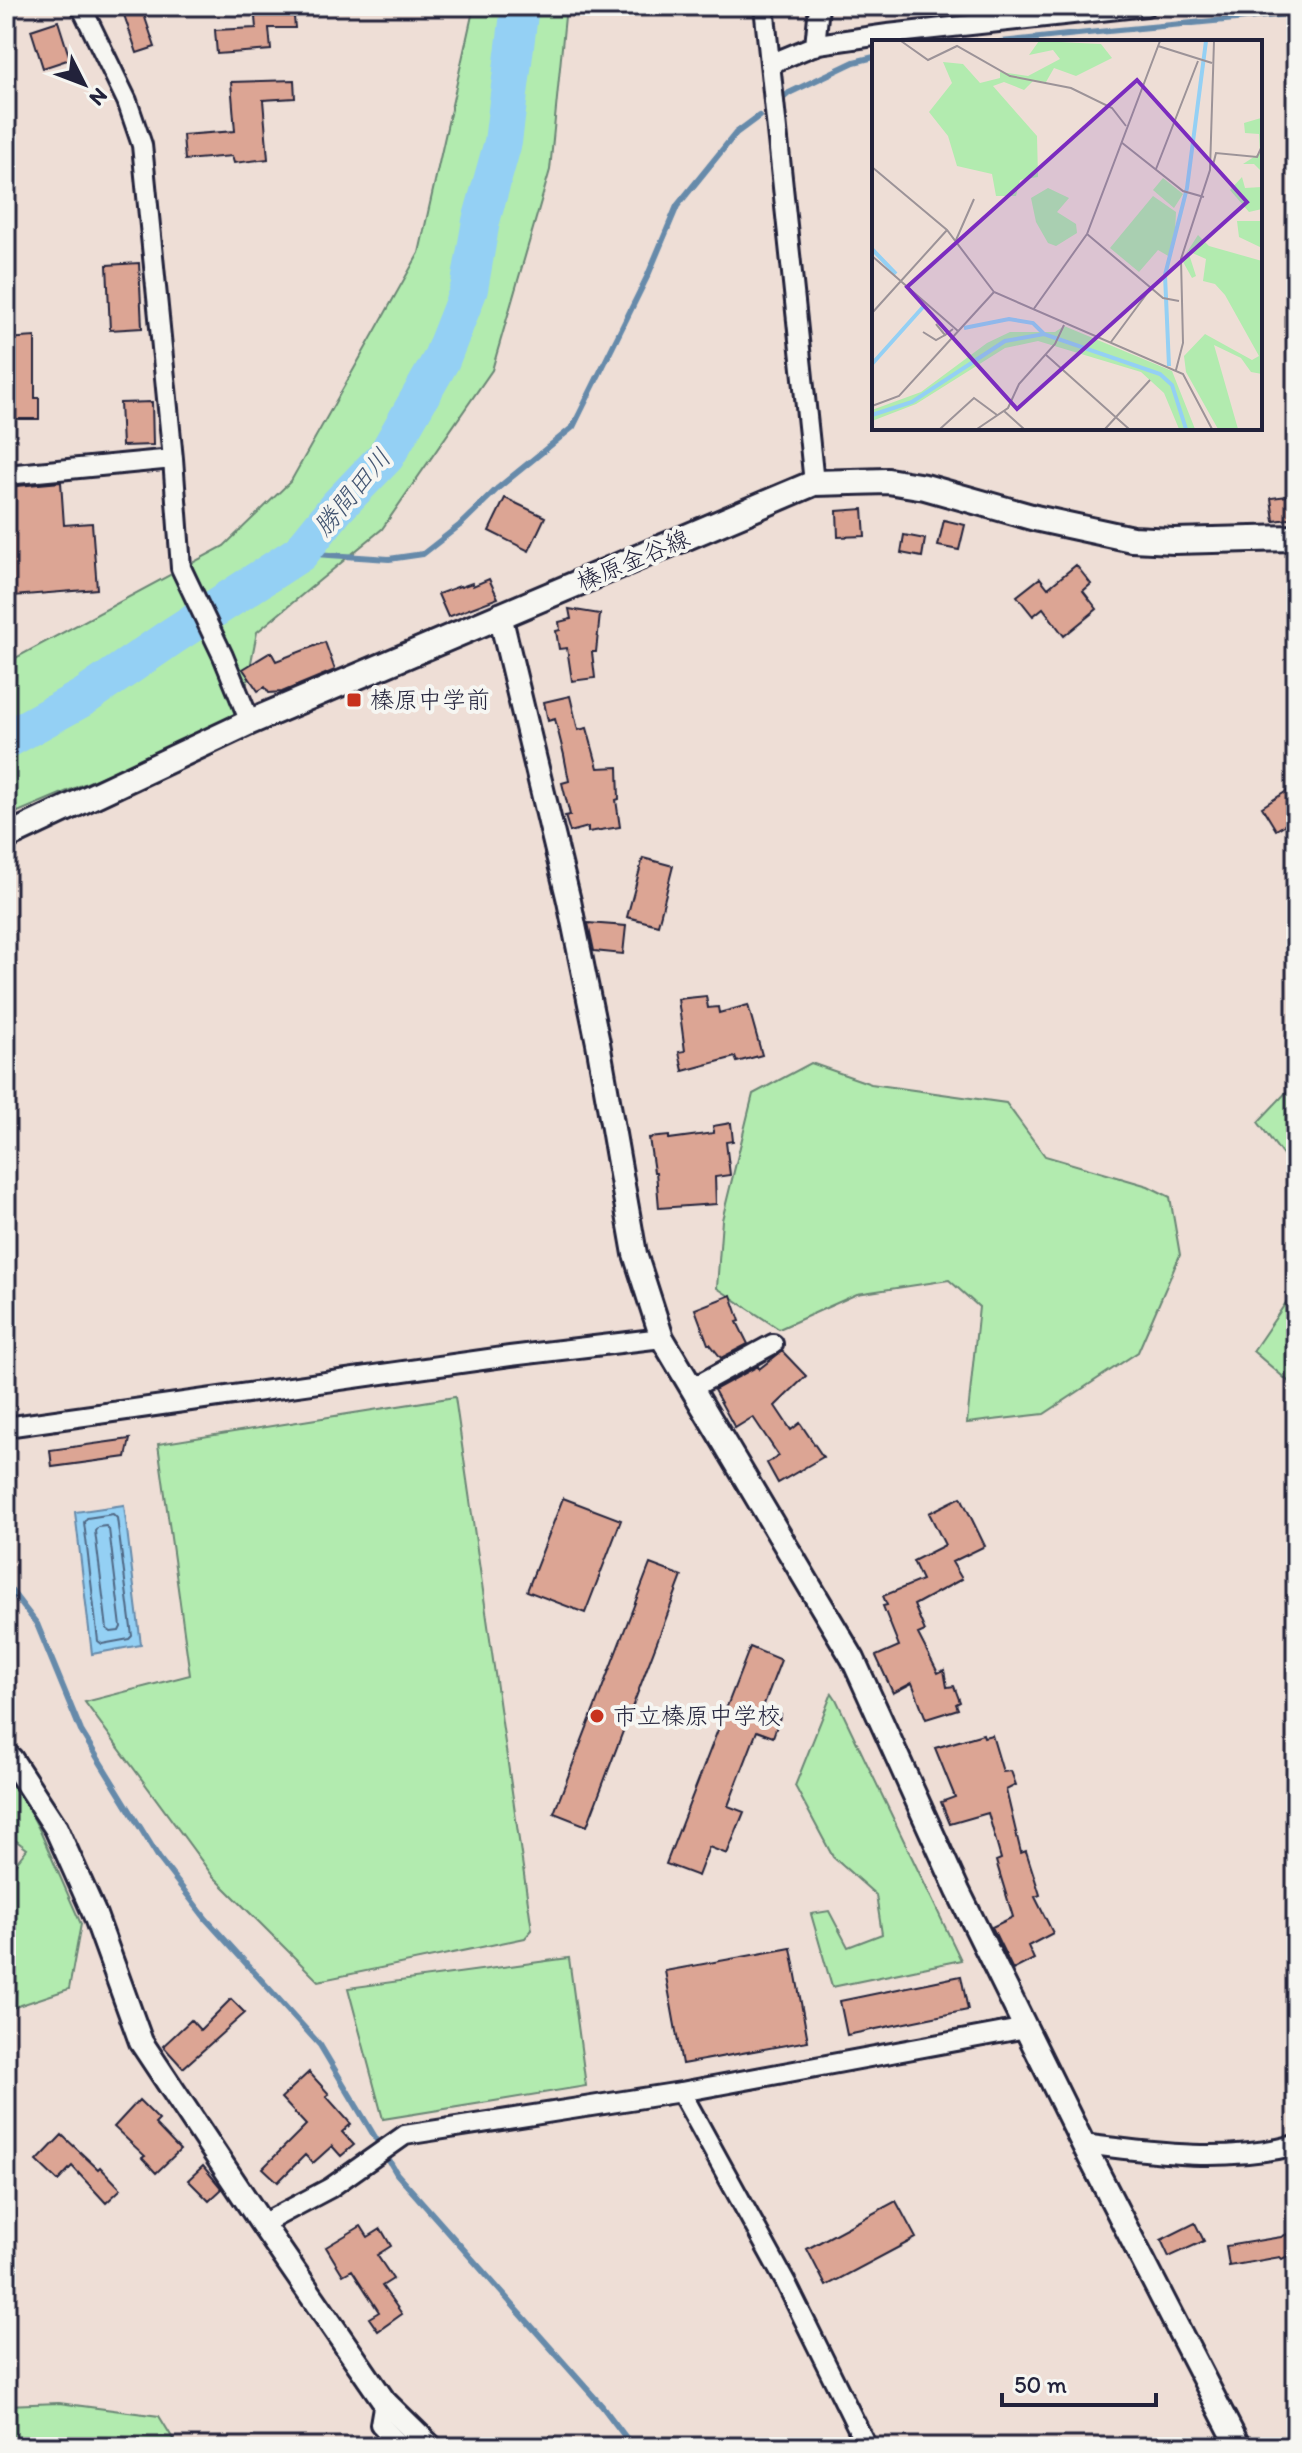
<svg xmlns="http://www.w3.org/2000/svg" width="1302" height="2453" font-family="Itim,'Klee One',sans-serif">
<rect width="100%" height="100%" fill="#eeded6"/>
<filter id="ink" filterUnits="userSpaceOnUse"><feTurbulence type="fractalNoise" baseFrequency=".0125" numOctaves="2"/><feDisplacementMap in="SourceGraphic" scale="16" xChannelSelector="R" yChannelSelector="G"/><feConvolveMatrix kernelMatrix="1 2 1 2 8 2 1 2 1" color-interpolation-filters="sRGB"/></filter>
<g filter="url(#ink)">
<path fill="#b2ebaf" stroke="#6a8675" stroke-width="2" d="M 474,6 L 566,6 L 550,170 L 492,370 L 382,529 L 257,632 L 240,718 L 6,817 L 6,663 L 224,546 L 291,481 L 419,253 Z
M 811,1063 L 871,1084 L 1006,1103 L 1045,1156 L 1148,1186 L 1170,1197 L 1180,1255 L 1138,1352 L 1044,1414 L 967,1423 L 979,1307 L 949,1280 L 857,1294 L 779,1329 L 717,1288 L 722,1220 L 753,1094 Z
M 1296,1082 L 1296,1173 L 1258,1122 Z
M 1296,1288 L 1296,1388 L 1253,1351 Z
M 455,1397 L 532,1930 L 525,1938 L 318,1981 L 212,1875 L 85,1702 L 190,1675 L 158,1444 Z
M 832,1693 L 836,1699 L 961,1960 L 832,1987 L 811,1914 L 829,1911 L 848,1947 L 882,1934 L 876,1895 L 833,1857 L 795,1786 Z
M 6,1765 L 40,1831 L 81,1924 L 69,1989 L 9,2009 L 6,2009 L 6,1876 L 27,1849 L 6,1833 Z
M 569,1958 L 586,2086 L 383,2119 L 348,1988 Z
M 59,2403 L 159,2416 L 178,2447 L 6,2447 L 6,2405 Z"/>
<path fill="#94d0f4" stroke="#668aaa" stroke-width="2" d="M 124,1505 L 141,1645 L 92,1654 L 75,1512 Z"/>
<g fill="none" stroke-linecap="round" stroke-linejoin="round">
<path stroke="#506885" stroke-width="2" d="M 113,1514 L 117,1518 L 132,1636 L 129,1639 L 102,1644 L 98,1641 L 84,1522 L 87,1518 Z
M 106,1526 L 109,1529 L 121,1627 L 119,1631 L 111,1632 L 107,1629 L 95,1531 L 98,1527 Z"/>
<path stroke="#668aaa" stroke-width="6" d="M 1001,42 C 1099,31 1198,23 1296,13
M 782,99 L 789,93 L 854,62 L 874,57
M 300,553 L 389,559 L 423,554 L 460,525 L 498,488 L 573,427 L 648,275 L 677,206 L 736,133 L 759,116
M 6,1584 L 37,1624 L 81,1731 L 159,1858 L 206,1919 L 320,2045 L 397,2174 L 602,2406 L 633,2447"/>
<path stroke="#94d0f4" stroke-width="38" d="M 6,740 L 84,697 L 171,637 L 300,553 L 337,507 L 386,456 L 441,360 L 469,289 L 481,221 L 503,142 L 520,6"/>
</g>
<path fill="#dca594" stroke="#22223b" stroke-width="2" d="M 121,6 L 141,6 L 155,47 L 137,53 Z
M 254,6 L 293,6 L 295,28 L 269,28 L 271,50 L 217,54 L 215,30 L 256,28 Z
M 58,21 L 70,59 L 43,68 L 31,30 Z
M 294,80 L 295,98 L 263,100 L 268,159 L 234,163 L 232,156 L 185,160 L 183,135 L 235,131 L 231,82 Z
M 139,263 L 142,328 L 110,330 L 107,265 Z
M 35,337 L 35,398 L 39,398 L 39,419 L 9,419 L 6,339 Z
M 152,402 L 153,445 L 122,446 L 120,403 Z
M 61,482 L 64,525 L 92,523 L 97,589 L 13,596 L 6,487 Z
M 1296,495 L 1296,518 L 1274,521 L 1271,498 Z
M 505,498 L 545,517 L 529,551 L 489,531 Z
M 863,509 L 865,536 L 838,537 L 837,511 Z
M 944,520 L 965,525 L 959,550 L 938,546 Z
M 904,535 L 925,539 L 922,557 L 901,553 Z
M 1076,565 L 1091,584 L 1083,591 L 1097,609 L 1064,636 L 1043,608 L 1033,616 L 1017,596 L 1040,578 L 1048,588 Z
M 489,579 L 498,598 L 448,617 L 438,594 L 460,586 L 461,587 L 472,583 L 473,586 Z
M 569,609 L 600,614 L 596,652 L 592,652 L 595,678 L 572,681 L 567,648 L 559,649 L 556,631 L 560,630 L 559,622 L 571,619 Z
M 325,642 L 335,670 L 282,692 L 269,693 L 265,687 L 258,691 L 243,669 L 271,652 L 276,661 Z
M 570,696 L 578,730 L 587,728 L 598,768 L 618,767 L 619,799 L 616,800 L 620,827 L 588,832 L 588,827 L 570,832 L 565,816 L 570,815 L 562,783 L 569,781 L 564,755 L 555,719 L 548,721 L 544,702 Z
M 1296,785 L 1296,818 L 1276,830 L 1262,807 Z
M 643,858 L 673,866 L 658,925 L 627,917 Z
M 588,923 L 626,926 L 623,954 L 594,951 Z
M 706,996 L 708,1008 L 718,1007 L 719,1013 L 748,1005 L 762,1055 L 737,1062 L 735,1057 L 683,1071 L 679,1052 L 685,1051 L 678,999 Z
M 731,1123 L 733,1141 L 726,1142 L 730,1175 L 715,1177 L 716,1204 L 659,1208 L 656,1172 L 654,1172 L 649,1138 L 669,1136 L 669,1139 L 714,1133 L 713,1126 Z
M 731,1295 L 740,1321 L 737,1322 L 748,1344 L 721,1358 L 710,1344 L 708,1344 L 695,1309 Z
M 782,1351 L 806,1376 L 775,1406 L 791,1430 L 800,1423 L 823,1457 L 778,1483 L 767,1463 L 779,1456 L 753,1417 L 735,1428 L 714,1390 L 758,1366 L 759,1369 Z
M 130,1439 L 126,1457 L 52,1467 L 50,1450 Z
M 961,1497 L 985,1546 L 952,1562 L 962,1579 L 914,1605 L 925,1631 L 918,1634 L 938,1673 L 944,1670 L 947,1687 L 954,1686 L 960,1702 L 956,1704 L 958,1709 L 926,1719 L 912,1683 L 893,1693 L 876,1656 L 899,1646 L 883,1606 L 887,1605 L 883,1596 L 922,1580 L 913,1561 L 945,1545 L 929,1513 Z
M 563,1498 L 621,1520 L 585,1613 L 527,1591 Z
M 650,1564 L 682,1576 L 587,1826 L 554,1813 Z
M 750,1647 L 781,1660 L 763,1707 L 781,1714 L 773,1737 L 757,1731 L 728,1806 L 744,1812 L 727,1854 L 709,1847 L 698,1876 L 666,1864 Z
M 983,1734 L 984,1737 L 992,1735 L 1003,1772 L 1011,1771 L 1016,1785 L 1006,1790 L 1021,1853 L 1026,1851 L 1040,1895 L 1035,1897 L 1053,1933 L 1028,1946 L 1034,1959 L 1013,1970 L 992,1927 L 1013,1917 L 996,1861 L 1001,1859 L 988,1813 L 950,1824 L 941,1802 L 955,1797 L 935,1748 Z
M 791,1948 L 808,2041 L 682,2064 L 665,1971 Z
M 961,1976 L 968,2010 L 847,2035 L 840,2001 Z
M 231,1999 L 245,2013 L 183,2068 L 163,2046 L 191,2020 L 200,2030 Z
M 309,2072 L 329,2094 L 326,2096 L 351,2124 L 342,2132 L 354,2145 L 341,2156 L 332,2146 L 313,2163 L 305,2155 L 278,2182 L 263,2168 L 306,2125 L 281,2098 Z
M 139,2100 L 159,2120 L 155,2124 L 180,2150 L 156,2173 L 142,2158 L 145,2156 L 114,2127 Z
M 62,2135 L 98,2169 L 100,2167 L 121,2189 L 106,2203 L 72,2166 L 58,2181 L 37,2161 Z
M 203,2166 L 222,2189 L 209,2201 L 188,2180 Z
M 896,2201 L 916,2238 L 826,2286 L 807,2249 Z
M 1195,2223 L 1204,2241 L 1169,2257 L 1161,2240 Z
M 361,2226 L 368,2237 L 381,2229 L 391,2246 L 377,2255 L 393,2279 L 382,2286 L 402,2314 L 378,2331 L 369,2318 L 379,2312 L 352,2270 L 343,2275 L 326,2247 Z
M 1296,2230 L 1296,2252 L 1282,2259 L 1280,2257 L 1229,2266 L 1226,2246 L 1281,2237 Z"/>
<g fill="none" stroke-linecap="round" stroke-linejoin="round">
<g stroke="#22223b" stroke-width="24">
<path id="minor" d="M 81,6 L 127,101 L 142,145 L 173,459 L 181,568 L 223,656 L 250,722
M 764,6 L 814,483
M 815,46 L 819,6
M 770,64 L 818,44 L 888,34 L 1146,6
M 6,475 L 173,459
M 692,1388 L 773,1344
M 6,1427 L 510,1356 L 662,1338
M 681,2092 L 786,2283 L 867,2447
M 1083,2144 C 1154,2153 1225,2163 1296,2145
M 262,2224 L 330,2188 L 405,2135 L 681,2092 L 1026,2028
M 384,2401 L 380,2424 L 402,2447"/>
</g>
<g stroke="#22223b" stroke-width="28">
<path id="tertiary" d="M 500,615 L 569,901 L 598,1043 L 635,1254 L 662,1338 L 853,1659 L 958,1891 L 1083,2144 L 1239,2447
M 6,1755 L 11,1759 L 56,1828 L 95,1915 L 141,2042 L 262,2224 L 384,2401 L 431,2447"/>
</g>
<g stroke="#22223b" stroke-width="30">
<path id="secondary" d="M 6,837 L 250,722 L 814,483 L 888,481 L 925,487 L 1035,518 L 1132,539 L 1174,541 L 1296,538"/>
</g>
<use href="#minor" stroke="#f6f6f2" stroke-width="18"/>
<use href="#tertiary" stroke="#f6f6f2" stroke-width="22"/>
<use href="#secondary" stroke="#f6f6f2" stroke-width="24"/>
</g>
</g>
<g fill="#c8321e" stroke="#f6f6f2" stroke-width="3">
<rect x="346" y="692" width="16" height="16" rx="4"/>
<circle cx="597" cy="1716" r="8"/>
</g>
<g text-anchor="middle" stroke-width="8" stroke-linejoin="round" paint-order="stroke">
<g font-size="24" fill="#22223b" stroke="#f6f6f2">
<text transform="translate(633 560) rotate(-23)" y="8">榛原金谷線</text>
</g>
<g font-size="24" fill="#22223b" stroke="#f6f6f2" text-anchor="start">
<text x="370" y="708">榛原中学前</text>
<text x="613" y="1724">市立榛原中学校</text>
</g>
<g font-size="26" font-style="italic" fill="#445672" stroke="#f6f6f2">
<text transform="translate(352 492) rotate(-50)" y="9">勝間田川</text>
</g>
</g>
<g transform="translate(872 40)">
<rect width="390" height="390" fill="#eeded6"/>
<path d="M 167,1 L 229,4 L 240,18 L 204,36 L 182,28 L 174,42 L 161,41 L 152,50 L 132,42 L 121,46 L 165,96 L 166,137 L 148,140 L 144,156 L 124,156 L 120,134 L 85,126 L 76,96 L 57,72 L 80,43 L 71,22 L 91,24 L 108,43 L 128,38 L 128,32 L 156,36 L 188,19 L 181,10 L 157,15 ZM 389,78 L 390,79 L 390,132 L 382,124 L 371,124 L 388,113 L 387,94 L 373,93 L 372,83 ZM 370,137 L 373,148 L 390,147 L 390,169 L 377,172 L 358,150 ZM 291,138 L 311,154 L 302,168 L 281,150 ZM 176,148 L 197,158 L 185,172 L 204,184 L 205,193 L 184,206 L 176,203 L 164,182 L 159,158 ZM 281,156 L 304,172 L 303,191 L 298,217 L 286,210 L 267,232 L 238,208 ZM 365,181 L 390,181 L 390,208 L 367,197 ZM 326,195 L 337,206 L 390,221 L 390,334 L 379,332 L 369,318 L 342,305 L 366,389 L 346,389 L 314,332 L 312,316 L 333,294 L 380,320 L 387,316 L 353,255 L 343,244 L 331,241 L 334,219 L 316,211 L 324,236 L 320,238 L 310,220 ZM 192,286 L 300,331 L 323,389 L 307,389 L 292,353 L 269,332 L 166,301 L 133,308 L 44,364 L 0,381 L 0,370 L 49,352 L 115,303 L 138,292 L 183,292 Z" fill="#b2ebaf"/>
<path fill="none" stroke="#94d0f4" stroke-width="4" d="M 0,209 L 24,234M 92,288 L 137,279 L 161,283 L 172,294M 0,324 L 51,267M 297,326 L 293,235 L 315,148 L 334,1M 0,375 L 40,362 L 133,301 L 172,294 L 288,334 L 300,345 L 314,389"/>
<path fill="none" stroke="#9c9398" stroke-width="2" d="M 29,1 L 56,20 L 85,6 L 138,36 L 199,48 L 240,68 L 254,86M 286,6 L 340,23M 249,102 L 311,151 L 332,157M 341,125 L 344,113 L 385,117 L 390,106M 0,127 L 75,190 L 122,252 L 311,334 L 340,389M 284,129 L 326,21M 215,194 L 291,258 L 307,261M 84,200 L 102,159M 0,216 L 86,291M 161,270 L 215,194 L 288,1M 0,273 L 75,190M 64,284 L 73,295 L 81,289M 51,292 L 64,300 L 73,295M 239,302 L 279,248M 173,314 L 257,389M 304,330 L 311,303 L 309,219 L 338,130 L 342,1M 0,366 L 27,356 L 122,252M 132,371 L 152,389M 68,389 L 102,358 L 125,375M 105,389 L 136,368 L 147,344 L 183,304 L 192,285M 233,389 L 278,340"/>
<path fill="#7b2cbf" fill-opacity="0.15" stroke="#7b2cbf" stroke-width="4" d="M 265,40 L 375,162 L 145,369 L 35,247 Z"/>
<rect width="390" height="390" fill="none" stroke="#22223b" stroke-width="4"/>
</g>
<rect width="1302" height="2453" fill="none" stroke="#f6f6f2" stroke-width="32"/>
<rect x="16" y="16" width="1270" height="2421" fill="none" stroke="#22223b" stroke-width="3" filter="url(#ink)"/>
<g transform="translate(84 84) rotate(132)" stroke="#f6f6f2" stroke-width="6" paint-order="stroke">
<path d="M0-6L14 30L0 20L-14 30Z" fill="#22223b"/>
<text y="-12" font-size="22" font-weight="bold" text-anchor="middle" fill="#22223b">N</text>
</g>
<path d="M1002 2393v12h154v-12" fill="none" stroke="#22223b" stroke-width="4"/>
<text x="1014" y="2393" font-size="24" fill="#22223b" stroke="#f6f6f2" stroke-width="6" paint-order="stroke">50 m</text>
</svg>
